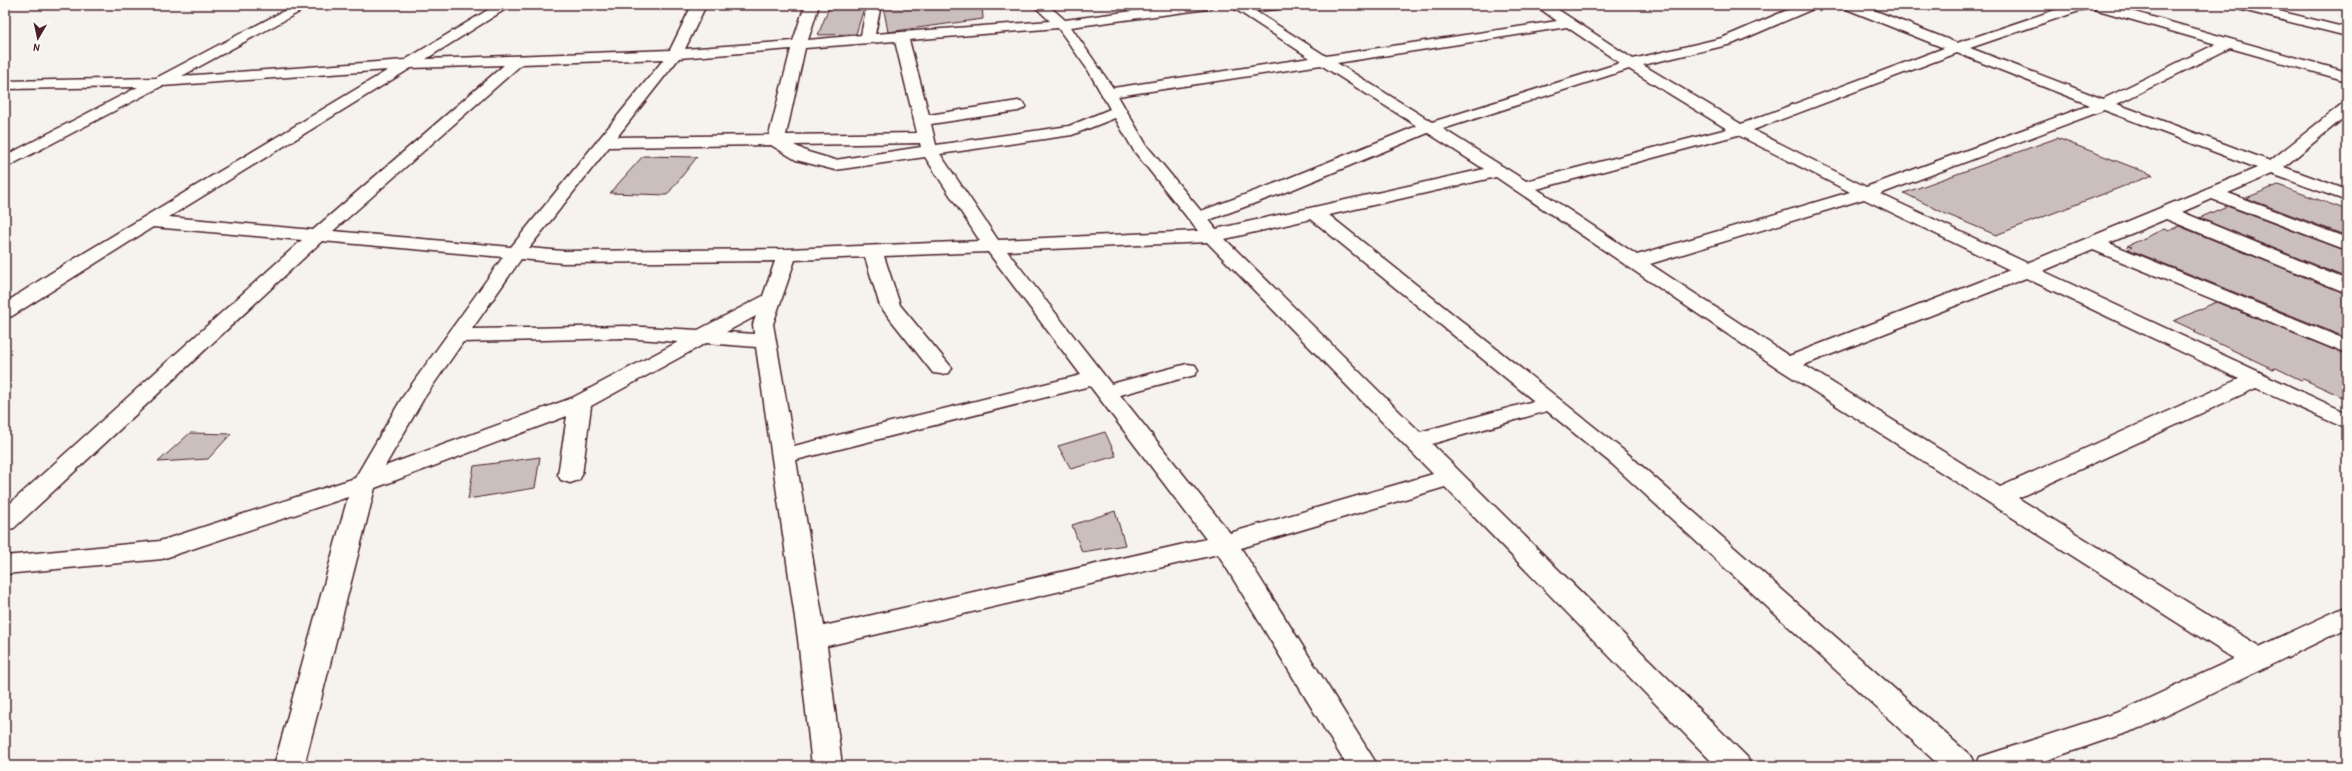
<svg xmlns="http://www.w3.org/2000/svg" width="2352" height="771" font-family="'Patrick Hand',sans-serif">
<rect width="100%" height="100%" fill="#f6f3ef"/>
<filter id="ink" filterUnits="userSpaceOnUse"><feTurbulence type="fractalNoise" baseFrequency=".025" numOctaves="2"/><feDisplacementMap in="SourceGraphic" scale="8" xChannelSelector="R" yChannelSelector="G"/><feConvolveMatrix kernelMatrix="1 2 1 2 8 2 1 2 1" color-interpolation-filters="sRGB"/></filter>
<g filter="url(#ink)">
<path fill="#cbbfbe" stroke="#4a1f2b" d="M 830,5 L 865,5 L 856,34 L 818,35 Z
M 883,5 L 982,5 L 983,19 L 888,32 Z
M 2057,138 L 2153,175 L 1996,235 L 1946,214 L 1904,193 Z
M 643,156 L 697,157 L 667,195 L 610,193 Z
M 2278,185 L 2347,210 L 2347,236 L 2246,198 Z
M 2227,206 L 2347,251 L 2347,278 L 2199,218 Z
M 2179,226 L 2347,294 L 2347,338 L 2128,249 L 2132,247 L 2127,246 L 2164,229 L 2168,231 Z
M 2216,302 L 2347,355 L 2347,399 L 2303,379 L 2301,380 L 2276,368 L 2273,369 L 2194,332 L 2196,331 L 2174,321 Z
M 1105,432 L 1116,456 L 1071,469 L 1058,446 Z
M 190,433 L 231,434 L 208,459 L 158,462 Z
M 540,457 L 535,488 L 468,499 L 474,466 Z
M 1115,511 L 1125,545 L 1082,552 L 1072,525 Z"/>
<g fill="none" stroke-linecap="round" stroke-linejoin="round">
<g stroke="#4a1f2b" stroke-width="3">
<path id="street" d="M 295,5 L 312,5 L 182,76 L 405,60 L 496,5 L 512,5 L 426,59 L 670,50 L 692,5 L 706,5 L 685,49 L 793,41 L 805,5 L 819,5 L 808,40 L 861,35 L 867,5 L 881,5 L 875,34 L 1050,21 L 1033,5 L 1048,5 L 1065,20 L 1178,5 L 1215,5 L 1208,9 L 1071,27 L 1113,88 L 1310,58 L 1229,5 L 1285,5 L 1278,9 L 1255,11 L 1326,56 L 1557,21 L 1535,5 L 1551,5 L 1633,59 L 1722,38 L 1799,5 L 1817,5 L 1815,8 L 1732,44 L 1643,65 L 1741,124 L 1944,48 L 1844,8 L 1842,5 L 1861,5 L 1957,43 L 2070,5 L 2110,5 L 2347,72 L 2347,81 L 2230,48 L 2117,104 L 2270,161 L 2342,104 L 2347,102 L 2347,115 L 2284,167 L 2347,190 L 2347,201 L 2272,174 L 2228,193 L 2347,238 L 2347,250 L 2212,199 L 2182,212 L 2347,280 L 2347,293 L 2166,219 L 2109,243 L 2347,340 L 2347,354 L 2093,250 L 2043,271 L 2347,413 L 2347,429 L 2256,388 L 2018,498 L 2267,651 L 2271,659 L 2267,667 L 2257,670 L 2247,667 L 1779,369 L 1496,177 L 1329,215 L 1628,454 L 1972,757 L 1976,766 L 1940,766 L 1612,464 L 1547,411 L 1432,444 L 1747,757 L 1751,766 L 1716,766 L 1445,487 L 1241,548 L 1378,766 L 1347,766 L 1218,554 L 827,646 L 842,766 L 812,766 L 798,639 L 756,347 L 706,343 L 591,406 L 582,475 L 579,480 L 570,483 L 561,480 L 558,475 L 567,416 L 375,488 L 304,766 L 274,766 L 348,497 L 162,559 L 5,574 L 5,556 L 160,541 L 355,478 L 402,398 L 503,257 L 322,241 L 14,528 L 5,530 L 5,508 L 302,240 L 153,227 L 12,316 L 5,318 L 5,303 L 51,273 L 388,70 L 162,86 L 5,168 L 5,156 L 138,87 L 5,89 L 5,81 L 156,78 ZM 2090,5 L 2091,8 L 2216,44 L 2103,99 L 1970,48 L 2088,8 ZM 1567,27 L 1620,63 L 1432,122 L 1337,63 ZM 1058,28 L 1088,70 L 1110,109 L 1069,126 L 936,145 L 931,124 L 1018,111 L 1023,109 L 1026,106 L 1023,103 L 1018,101 L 929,115 L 909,40 ZM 895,41 L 917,133 L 786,135 L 805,48 ZM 791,49 L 769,135 L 617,137 L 679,58 ZM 1957,53 L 2090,105 L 1866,187 L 1753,130 ZM 664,59 L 511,247 L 333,231 L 522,64 ZM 504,65 L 313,230 L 169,217 L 411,68 ZM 1321,65 L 1417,126 L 1279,182 L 1201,211 L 1147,146 L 1118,96 ZM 1629,69 L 1727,129 L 1526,181 L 1443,129 ZM 2104,110 L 2257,168 L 2027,263 L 1880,194 ZM 1115,118 L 1134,151 L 1198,231 L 998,240 L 940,154 L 1072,135 ZM 1428,133 L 1484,169 L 1216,229 L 1209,220 L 1291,190 ZM 1738,135 L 1850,192 L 1637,255 L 1537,189 ZM 920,143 L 921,147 L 835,160 L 808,152 L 794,145 ZM 771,145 L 796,160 L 835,170 L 925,157 L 980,241 L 787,249 L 563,251 L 529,248 L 609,147 ZM 1864,199 L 2010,270 L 1789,356 L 1650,264 ZM 1311,219 L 1534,401 L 1420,432 L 1225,239 ZM 1207,242 L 1433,474 L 1230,533 L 1120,395 L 1195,375 L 1198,370 L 1195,365 L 1187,364 L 1111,384 L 1007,251 ZM 988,252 L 1081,375 L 794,446 L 773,324 L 795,260 L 865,257 L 880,306 L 933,373 L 941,374 L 949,373 L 952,368 L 900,305 L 884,256 ZM 521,259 L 563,263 L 775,261 L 763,296 L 698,330 L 625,326 L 472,329 ZM 2026,278 L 2239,379 L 2000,487 L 1804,365 ZM 756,316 L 753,324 L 754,334 L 726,332 ZM 625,338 L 678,342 L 572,398 L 385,466 L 424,398 L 463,342 ZM 1090,386 L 1206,539 L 824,626 L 796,460 Z
M 2232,5 L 2255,5 L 2347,28 L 2347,36 L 2234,8 Z"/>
</g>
<g stroke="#4a1f2b" stroke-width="3">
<path id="secondary" d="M 2347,606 L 2347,628 L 2143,727 L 2029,766 L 1976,766 L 1980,757 L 2122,711 Z"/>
</g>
<use href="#street" fill="#fdfcf7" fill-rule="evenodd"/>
<use href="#secondary" fill="#fdfcf7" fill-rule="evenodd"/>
</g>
</g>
<rect width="2352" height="771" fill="none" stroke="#fdfcf7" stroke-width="20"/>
<rect x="10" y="10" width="2332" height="751" fill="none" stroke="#4a1f2b" stroke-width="1.5" filter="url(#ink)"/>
<g transform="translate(38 38) rotate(189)" stroke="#fdfcf7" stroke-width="3" paint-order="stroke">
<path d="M0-3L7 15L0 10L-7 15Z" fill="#4a1f2b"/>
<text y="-6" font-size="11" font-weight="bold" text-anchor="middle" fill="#4a1f2b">N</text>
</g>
</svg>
